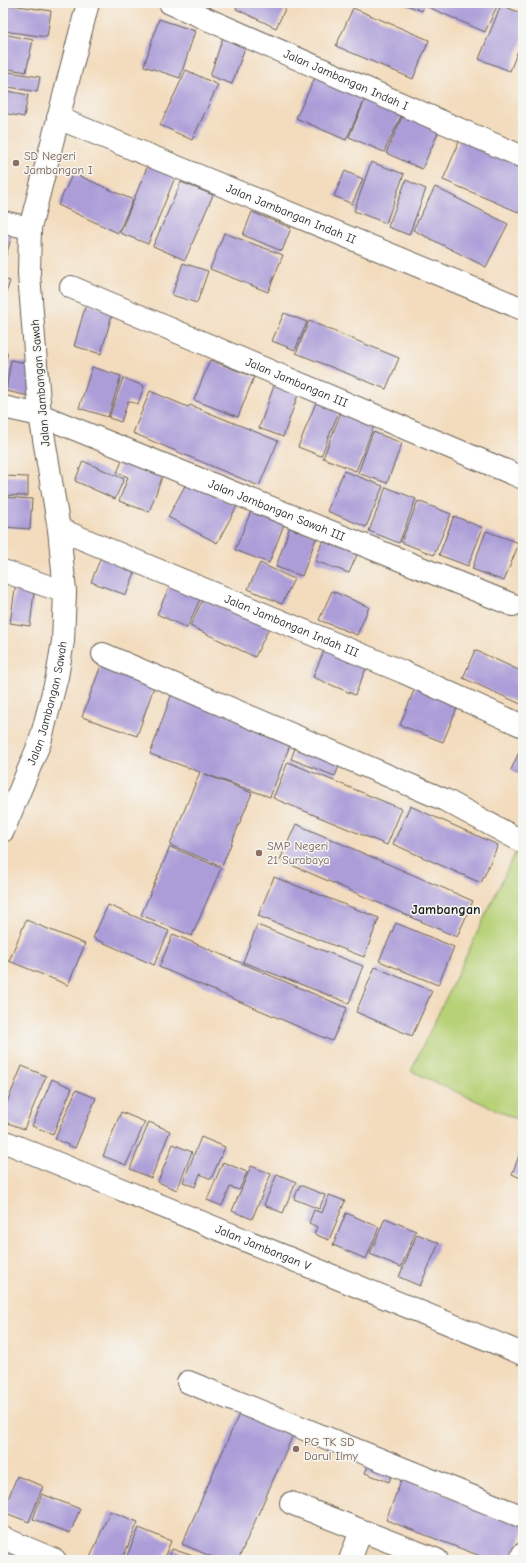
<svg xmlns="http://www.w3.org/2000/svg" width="526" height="1563" font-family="'Comic Neue',sans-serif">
<rect width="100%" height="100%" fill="#f6f6f2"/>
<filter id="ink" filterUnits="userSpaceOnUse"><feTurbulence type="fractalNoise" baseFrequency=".025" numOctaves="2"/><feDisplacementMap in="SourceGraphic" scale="8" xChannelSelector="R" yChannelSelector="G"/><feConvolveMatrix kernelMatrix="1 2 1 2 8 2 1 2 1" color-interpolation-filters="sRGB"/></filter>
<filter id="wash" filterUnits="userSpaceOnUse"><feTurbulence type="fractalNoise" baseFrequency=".012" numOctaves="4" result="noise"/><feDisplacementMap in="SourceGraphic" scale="16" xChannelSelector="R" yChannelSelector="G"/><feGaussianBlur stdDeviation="0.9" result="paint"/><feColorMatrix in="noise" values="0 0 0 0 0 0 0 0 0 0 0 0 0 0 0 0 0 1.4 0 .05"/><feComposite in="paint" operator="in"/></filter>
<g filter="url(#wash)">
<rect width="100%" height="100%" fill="#f3dcbd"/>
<path fill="#b7d177" stroke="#6a764a" d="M 518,847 L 523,850 L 523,1122 L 411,1071 Z"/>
<g id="blocks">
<path fill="#ac9dd8" d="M 239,3 L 288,3 L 276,28 L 236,9 Z
M 401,3 L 425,3 L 422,11 Z
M 427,3 L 495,3 L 498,4 L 485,32 L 426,6 Z
M 5,4 L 51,11 L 47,37 L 3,31 Z
M 501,5 L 523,14 L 523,38 L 510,71 L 479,59 Z
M 353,8 L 429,40 L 413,79 L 336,46 Z
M 159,19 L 195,31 L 180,78 L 144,66 Z
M 3,34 L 33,40 L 26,72 L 3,68 Z
M 224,34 L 247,42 L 232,84 L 210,76 Z
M 319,69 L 404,110 L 384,152 L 349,137 L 367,95 L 346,140 L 296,118 Z
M 186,70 L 218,85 L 192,140 L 160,125 Z
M 3,71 L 40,77 L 37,92 L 3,86 Z
M 3,90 L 28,95 L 24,117 L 3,113 Z
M 405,110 L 441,126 L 422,169 L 386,153 Z
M 461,137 L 523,164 L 523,214 L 443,180 Z
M 371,162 L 404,174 L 386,223 L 354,211 Z
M 148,165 L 176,175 L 148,244 L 120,233 Z
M 345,171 L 363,179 L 352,204 L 334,196 Z
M 73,173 L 133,200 L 118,233 L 58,205 Z
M 406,180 L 426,189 L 409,235 L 388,227 Z
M 181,182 L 213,195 L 185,260 L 153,246 Z
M 435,187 L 508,224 L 486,267 L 413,230 Z
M 252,212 L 291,228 L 282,251 L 243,235 Z
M 3,229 L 13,231 L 3,267 Z
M 224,233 L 283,255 L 268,292 L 210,269 Z
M 183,263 L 208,271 L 197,303 L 172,295 Z
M 3,279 L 10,281 L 3,302 Z
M 86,304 L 113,311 L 101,354 L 74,346 Z
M 284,313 L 307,322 L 295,350 L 272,341 Z
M 309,321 L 399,358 L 386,389 L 296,353 Z
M 3,351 L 8,353 L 3,369 Z
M 11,360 L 36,365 L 29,396 L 6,391 Z
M 210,360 L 254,377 L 238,417 L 194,400 Z
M 92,367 L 121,376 L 108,417 L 79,408 Z
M 123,378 L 144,386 L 138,404 L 128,401 L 121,422 L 109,418 Z
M 275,383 L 299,392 L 283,437 L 259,428 Z
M 150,391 L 188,407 L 190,405 L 278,441 L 259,486 L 133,433 Z
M 317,400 L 340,409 L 321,456 L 298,447 Z
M 342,410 L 375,423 L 356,471 L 323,458 Z
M 373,432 L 402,443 L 387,483 L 358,473 Z
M 124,456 L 164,472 L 149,512 L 119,501 L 128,477 L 117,473 Z
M 83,461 L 124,479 L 115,499 L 75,481 Z
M 344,471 L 383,486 L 366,527 L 327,511 Z
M 3,476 L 28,477 L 28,496 L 3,495 Z
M 188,480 L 237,506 L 217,543 L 168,517 Z
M 386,487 L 416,499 L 399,543 L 369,531 Z
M 3,497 L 32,499 L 30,529 L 3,527 Z
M 418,501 L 451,514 L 434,555 L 401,542 Z
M 254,504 L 287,517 L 269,563 L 235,550 Z
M 454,516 L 483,528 L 468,566 L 439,555 Z
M 290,526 L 317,536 L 302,576 L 276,567 Z
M 486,531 L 519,543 L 504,581 L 472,569 Z
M 324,537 L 359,550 L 349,573 L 315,561 Z
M 103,552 L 138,565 L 126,595 L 91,582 Z
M 260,563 L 294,579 L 282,604 L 248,589 Z
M 172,581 L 202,595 L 187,628 L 157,614 Z
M 16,582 L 35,585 L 30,626 L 10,623 Z
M 332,591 L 369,607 L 357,635 L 319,620 Z
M 206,593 L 271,624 L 255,657 L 190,626 Z
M 325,648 L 367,666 L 355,695 L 313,677 Z
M 475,650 L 523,672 L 523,705 L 463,678 Z
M 103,660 L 157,678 L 137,736 L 82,717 Z
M 417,683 L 460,701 L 443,742 L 400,725 Z
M 172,693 L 293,737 L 270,797 L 205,774 L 252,793 L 222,866 L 170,845 L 200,772 L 150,754 Z
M 298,740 L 343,757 L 335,776 L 291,759 Z
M 523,743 L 523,776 L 511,770 Z
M 288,762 L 402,809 L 387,845 L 273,798 Z
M 410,806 L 498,845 L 481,883 L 393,844 Z
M 296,824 L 473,901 L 457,937 L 280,860 Z
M 170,847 L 221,868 L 192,936 L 141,915 Z
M 274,877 L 379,918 L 364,957 L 258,916 Z
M 108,905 L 169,931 L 154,965 L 93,938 Z
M 26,920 L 85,944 L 68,985 L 9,961 Z
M 396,923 L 454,947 L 438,985 L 379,961 Z
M 257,925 L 363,966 L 349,1003 L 243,962 Z
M 173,934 L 347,1008 L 332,1041 L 159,967 Z
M 375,967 L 432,991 L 412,1036 L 356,1012 Z
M 22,1066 L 46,1076 L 24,1129 L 3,1121 L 3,1112 Z
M 52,1079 L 72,1088 L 53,1134 L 32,1126 Z
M 76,1090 L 96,1098 L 75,1148 L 55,1139 Z
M 121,1112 L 145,1122 L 126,1165 L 103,1156 Z
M 149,1122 L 170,1131 L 151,1178 L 130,1169 Z
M 201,1137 L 225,1147 L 211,1179 L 200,1174 L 195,1187 L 183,1182 Z
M 173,1144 L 192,1152 L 177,1190 L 158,1182 Z
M 522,1148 L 523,1149 L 523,1179 L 512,1174 Z
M 223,1162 L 247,1172 L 239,1190 L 230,1187 L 222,1206 L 207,1200 Z
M 251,1166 L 271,1174 L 252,1219 L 232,1211 Z
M 277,1174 L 296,1182 L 283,1213 L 264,1205 Z
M 300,1185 L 325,1195 L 319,1209 L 294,1199 Z
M 329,1195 L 345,1201 L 329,1240 L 314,1234 L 317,1227 L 309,1223 L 314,1210 L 322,1213 Z
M 346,1213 L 379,1227 L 366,1259 L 333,1245 Z
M 385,1218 L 416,1231 L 401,1267 L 370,1254 Z
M 417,1234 L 439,1243 L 420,1286 L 399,1277 Z
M 243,1405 L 296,1428 L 238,1560 L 219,1560 L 182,1544 Z
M 371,1458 L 395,1467 L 389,1482 L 365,1473 Z
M 17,1476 L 43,1486 L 29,1522 L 3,1512 Z
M 402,1478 L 523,1524 L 523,1532 L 512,1560 L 491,1560 L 386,1520 Z
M 42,1494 L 80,1509 L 70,1533 L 33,1519 Z
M 110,1511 L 138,1522 L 122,1560 L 95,1560 L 90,1558 Z
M 139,1528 L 171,1541 L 163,1560 L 125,1560 Z
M 3,1544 L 16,1549 L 12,1560 L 3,1560 Z
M 172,1549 L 193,1556 L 192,1560 L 168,1560 Z
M 16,1555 L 30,1560 L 14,1560 Z"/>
</g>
</g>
<g filter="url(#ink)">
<use href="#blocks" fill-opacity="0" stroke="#675f54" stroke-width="1"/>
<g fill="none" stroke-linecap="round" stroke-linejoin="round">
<g stroke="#675f54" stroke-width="24">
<g id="minor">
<path id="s1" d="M 170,3 L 523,157"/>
<path id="s2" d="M 58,118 L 523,309"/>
<path d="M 3,222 L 30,228"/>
<path id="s3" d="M 71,287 L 523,478"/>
<path id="s4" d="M 3,407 L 40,415 L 513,605"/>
<path id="s5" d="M 59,529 L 403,672 L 523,726"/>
<path d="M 3,571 L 65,592"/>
<path d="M 103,654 L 445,800 L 523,842"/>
<path id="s6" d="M 3,831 L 40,742 L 57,677 L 63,641 L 65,592 L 59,529 L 40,415 L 29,274 L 30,228 L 88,3"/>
<path id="s7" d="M 3,1141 L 523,1354"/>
<path d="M 188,1382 L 523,1517"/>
<path d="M 291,1503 L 437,1560"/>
<path d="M 3,1538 L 55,1560"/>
<path d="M 350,1560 L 361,1531"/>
<path d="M 521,1560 L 523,1554"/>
</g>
</g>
<use href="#minor" stroke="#fff" stroke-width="22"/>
</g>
</g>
<g fill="#8d6e63" stroke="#f6f6f2" stroke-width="1.5">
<circle cx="16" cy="163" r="4"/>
<circle cx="259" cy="853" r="4"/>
<circle cx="296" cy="1449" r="4"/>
</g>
<g text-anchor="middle" stroke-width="3" stroke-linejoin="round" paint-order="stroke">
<g font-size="12" fill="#1c1c1c" stroke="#f6f6f2">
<text dy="4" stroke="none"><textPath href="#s1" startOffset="192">Jalan Jambangan Indah I</textPath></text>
<text dy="4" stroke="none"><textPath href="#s2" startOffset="252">Jalan Jambangan Indah II</textPath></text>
<text transform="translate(40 383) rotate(-95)" y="4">Jalan Jambangan Sawah</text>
<text dy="4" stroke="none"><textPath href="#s3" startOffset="245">Jalan Jambangan III</textPath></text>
<text dy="4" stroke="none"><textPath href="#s4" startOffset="293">Jalan Jambangan Sawah III</textPath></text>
<text dy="4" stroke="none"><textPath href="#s5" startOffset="252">Jalan Jambangan Indah III</textPath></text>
<text dy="4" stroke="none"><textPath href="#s6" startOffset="136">Jalan Jambangan Sawah</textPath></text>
<text dy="4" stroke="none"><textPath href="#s7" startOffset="281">Jalan Jambangan V</textPath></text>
</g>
<g font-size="12" fill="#785e54" stroke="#f6f6f2" text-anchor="start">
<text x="24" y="160">SD Negeri<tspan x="24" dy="14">Jambangan I</tspan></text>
<text x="267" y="850">SMP Negeri<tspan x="267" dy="14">21 Surabaya</tspan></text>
<text x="304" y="1446">PG TK SD<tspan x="304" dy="14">Darul Ilmy</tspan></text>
</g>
<g font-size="14" font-weight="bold" fill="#1c1c1c" stroke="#f6f6f2">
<text x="446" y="914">Jambangan</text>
</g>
</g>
<rect width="526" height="1563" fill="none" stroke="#f6f6f2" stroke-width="16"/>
</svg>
